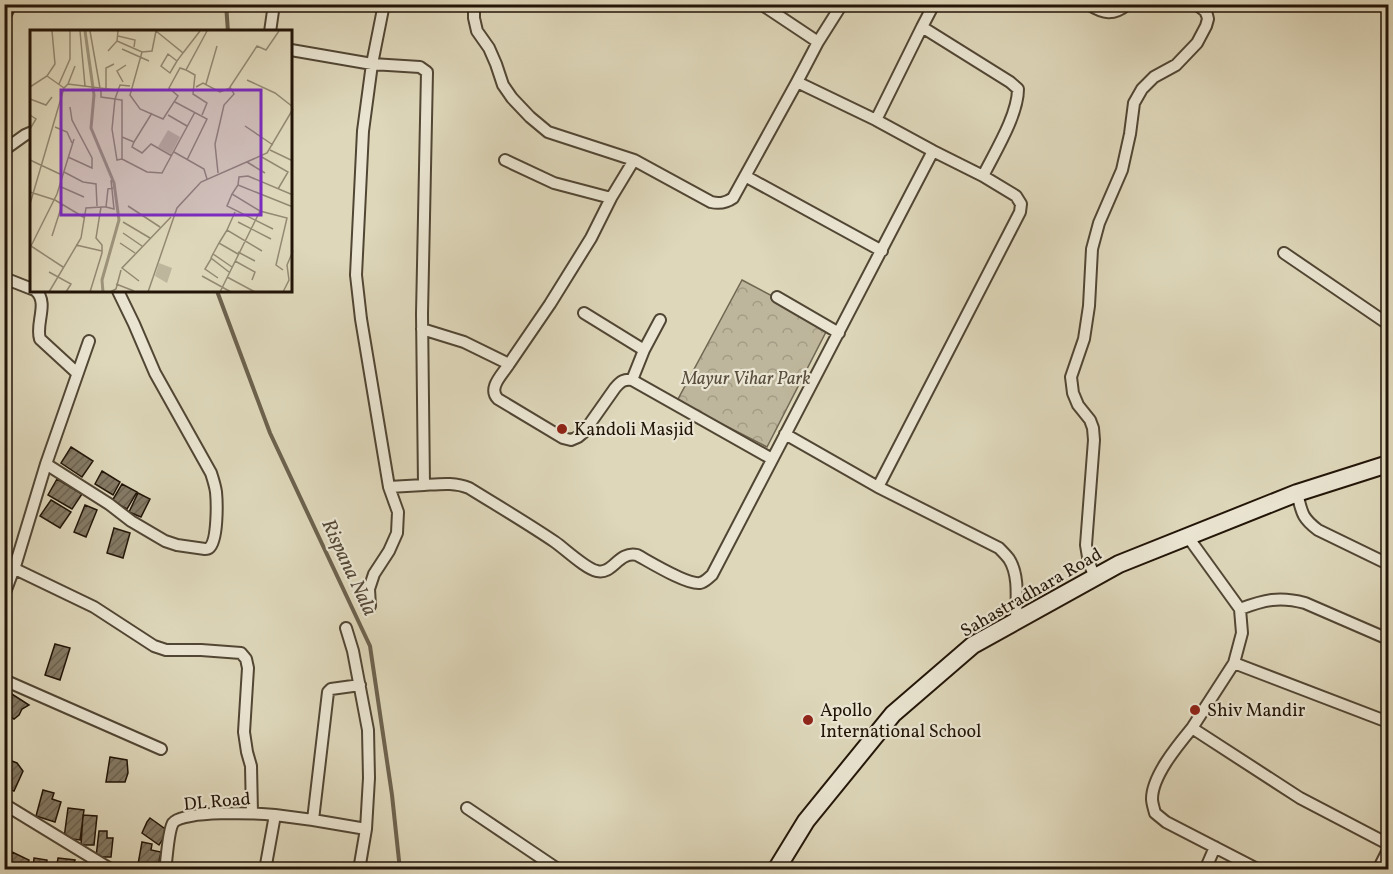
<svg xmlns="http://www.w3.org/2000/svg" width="1393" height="874" font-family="Vollkorn,serif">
<defs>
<pattern id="park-crowns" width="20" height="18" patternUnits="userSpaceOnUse" patternTransform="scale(1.5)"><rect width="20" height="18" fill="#beb69c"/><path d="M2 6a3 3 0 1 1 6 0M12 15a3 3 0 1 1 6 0" fill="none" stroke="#a39c85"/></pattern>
<pattern id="building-hatch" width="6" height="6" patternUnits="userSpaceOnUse" patternTransform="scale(1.5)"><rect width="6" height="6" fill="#847a65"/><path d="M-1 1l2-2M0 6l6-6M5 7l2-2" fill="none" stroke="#6c6351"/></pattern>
</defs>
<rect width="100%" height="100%" fill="#ded7ba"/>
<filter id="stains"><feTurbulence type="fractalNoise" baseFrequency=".00333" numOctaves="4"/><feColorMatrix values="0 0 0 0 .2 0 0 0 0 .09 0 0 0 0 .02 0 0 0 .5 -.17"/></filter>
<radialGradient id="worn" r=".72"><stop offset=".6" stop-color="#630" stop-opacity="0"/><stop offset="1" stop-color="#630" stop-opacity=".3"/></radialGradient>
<path fill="url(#park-crowns)" stroke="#706652" stroke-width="1.5" d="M 742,280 L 829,326 L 767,447 L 677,401 Z"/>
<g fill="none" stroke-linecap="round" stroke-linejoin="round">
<path stroke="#6c624e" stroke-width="4" d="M 226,4 L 228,32
M 217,291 L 270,433 L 370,646 L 392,795 L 400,870"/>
</g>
<path fill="url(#building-hatch)" stroke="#221508" stroke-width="1.5" d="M 71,447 L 93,461 L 82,477 L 61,463 Z
M 102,471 L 120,482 L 113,495 L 95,484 Z
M 57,479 L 82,494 L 72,509 L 48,495 Z
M 122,484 L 137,492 L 127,509 L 112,501 Z
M 138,493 L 150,499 L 141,517 L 129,512 Z
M 51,500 L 71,512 L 60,528 L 40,516 Z
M 85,505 L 97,510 L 86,537 L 74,532 Z
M 114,528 L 130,533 L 123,558 L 107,553 Z
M 55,644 L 70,648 L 60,680 L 45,675 Z
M 4,689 L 29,705 L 22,709 L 19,715 L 14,719 L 4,713 Z
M 110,757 L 127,760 L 128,773 L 125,782 L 106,782 Z
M 9,760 L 17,763 L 23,771 L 14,791 L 4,787 L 4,770 Z
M 43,790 L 54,793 L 52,799 L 61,802 L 55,822 L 36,816 Z
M 68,808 L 84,810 L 80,840 L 64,838 Z
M 83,815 L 97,816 L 94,845 L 81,845 Z
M 150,818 L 168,831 L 159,845 L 142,833 L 147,822 Z
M 99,831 L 107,831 L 107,838 L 113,838 L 111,857 L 96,857 Z
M 142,842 L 152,844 L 151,850 L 161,852 L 158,867 L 138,864 Z
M 12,852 L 29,860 L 24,870 L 15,870 L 5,865 Z
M 34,858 L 47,860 L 45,870 L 33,870 Z
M 58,858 L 75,860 L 73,870 L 56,870 Z"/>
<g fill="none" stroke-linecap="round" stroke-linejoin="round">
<g stroke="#514634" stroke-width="14">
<path id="minor" d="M 474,4 L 474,18 L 477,31 L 489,48 L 496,64 L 503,85 L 512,98 L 530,117 L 548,132 L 634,160 L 711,202 C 720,204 726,203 733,198 L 797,82 L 818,42 L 761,4
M 934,4 L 922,27 L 1010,82 L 1018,89 C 1018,115 995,152 983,176
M 1088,4 C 1104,14 1113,16 1128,4
M 4,18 L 11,4
M 270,32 L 274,4
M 818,42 L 842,4
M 291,50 L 372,64 L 420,67 L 427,72 L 422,314 L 424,485 L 389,487 L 361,319 L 356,275 L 363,131 L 372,64 L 384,4
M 797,82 L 876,120 L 933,151 L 983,176 L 1016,196 L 1021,204 L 1020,212 L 878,487
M 876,120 L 922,27
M 4,150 L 25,135 L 32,132
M 505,160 L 554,183 L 611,198
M 745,176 L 882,251
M 1284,253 L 1388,324
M 4,278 L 32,289
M 36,291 C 49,303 35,324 40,339 L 77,373
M 777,297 L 839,333
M 584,313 L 644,350
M 422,329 L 464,342 L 509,364 L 550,304 L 591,238 L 611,198 L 634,160
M 509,364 C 503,374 487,388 498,399 L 563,438 L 571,440 L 578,437 L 584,432 L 615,388 C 621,381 624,379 632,380 L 772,459
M 632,380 L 644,350 L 660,320
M 785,434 L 878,487 L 999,548 C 1002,551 1006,555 1009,559 C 1020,576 1016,602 1016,621
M 46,464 L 109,504 L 131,521 L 165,541 L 177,545 L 205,549 C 206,549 208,549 209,548 C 218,541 217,502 216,492 C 215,485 213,479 211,473 L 155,373 L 134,324 L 118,291
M 424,485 C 440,484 455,482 469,488 C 498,506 527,523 555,542 C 565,549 586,569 597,571 C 613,575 618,551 637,555 C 650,562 687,585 700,583 C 705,582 708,578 712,575 L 933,151
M 1297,493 C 1302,512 1301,517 1318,530 L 1388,564
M 1188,537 L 1240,609
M 15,569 L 94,607 L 154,646 L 166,650 L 201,650 L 241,653 L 246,659 L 248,668 L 244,732 L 247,752 L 251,766 L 252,813
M 1095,577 L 1089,563 L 1086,545 L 1094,440 L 1093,428 L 1090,420 L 1078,405 L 1073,393 L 1071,377 L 1084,339 L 1089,306 L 1092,249 L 1099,223 L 1122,170 L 1130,134 L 1134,103 L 1142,89 L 1154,77 L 1176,65 L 1197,43 L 1206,26 L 1208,19 L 1207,15 L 1205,11 L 1196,4
M 4,595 L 16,563 L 46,464 L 89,341
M 370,606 L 369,589 L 374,574 L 389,551 L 397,533 L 398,512 L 389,487
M 1388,639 L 1305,603 C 1279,596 1264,600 1240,609 L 1242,633 L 1234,663 L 1388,722
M 1234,663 L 1192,728 L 1300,798 L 1388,844
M 4,680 L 161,749
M 1192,728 C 1178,745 1152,776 1152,799 C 1152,803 1154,809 1155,813 L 1166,822 L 1259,870
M 4,804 L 112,870
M 467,808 L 559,870
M 313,820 L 366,829 L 369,778 L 368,730 L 353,651 L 346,628
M 165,870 C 167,859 168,831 173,823 C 182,810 258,813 275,815
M 265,870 L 275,815 L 313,820 L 328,692 L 331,689 L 360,685
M 359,870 L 366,829
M 1205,870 L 1215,847
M 1378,870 L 1388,850"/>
</g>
<g stroke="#221508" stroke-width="20">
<path id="secondary" d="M 776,870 L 806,821 L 893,714 L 973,645 L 1119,564 L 1297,493 L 1388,464"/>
</g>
<use href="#minor" stroke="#eae5d2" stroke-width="10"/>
<use href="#secondary" stroke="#eae5d2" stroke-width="16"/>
</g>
<g fill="#8f2418" stroke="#eae5d2" stroke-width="2">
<circle cx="562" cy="429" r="6"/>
<circle cx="1195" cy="710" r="6"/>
<circle cx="808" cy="720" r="6"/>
</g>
<g text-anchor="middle" stroke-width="4.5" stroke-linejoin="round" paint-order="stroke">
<g font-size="18" font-style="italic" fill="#594d3c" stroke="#eae5d2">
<text x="746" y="384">Mayur Vihar Park</text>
</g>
<g font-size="18" fill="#221508" stroke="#eae5d2" text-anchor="start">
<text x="574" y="435">Kandoli Masjid</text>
<text x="820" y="716">Apollo<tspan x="820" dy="21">International School</tspan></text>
<text x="1207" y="716">Shiv Mandir</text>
</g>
<g font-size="18" fill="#221508" stroke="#eae5d2">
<text transform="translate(1031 592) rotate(-30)" y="6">Sahastradhara Road</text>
<text transform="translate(217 801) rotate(-5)" y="6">DL Road</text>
</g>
<g font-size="20" font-style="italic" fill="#544837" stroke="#eae5d2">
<text transform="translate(350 567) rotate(65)" y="7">Rispana Nala</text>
</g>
</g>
<g transform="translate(30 30)">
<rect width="262" height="262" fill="#ded7ba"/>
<path d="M 138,100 L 150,107 L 141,124 L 128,117 ZM 129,233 L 142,238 L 137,253 L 125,246 Z" fill="#beb69c"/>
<path fill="none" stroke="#9e957d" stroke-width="3" d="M 55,1 L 64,65 L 61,98 L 84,153 L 89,190 L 72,250 L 73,262"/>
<path fill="none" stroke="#938973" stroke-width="1.5" d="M 50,1 L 55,56M 60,1 L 70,58M 126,1 L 153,23 L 147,31 L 138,24 L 131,36 L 140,43 L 147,31M 88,6 L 105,10 L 104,17M 87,11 L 112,22 L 122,21 L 126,1M 92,19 L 119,31M 78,21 L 87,11 L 88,1M 112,22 L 100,65 L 110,79 L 133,89 L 148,66 L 139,58 L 150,38 L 156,40M 153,23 L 170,1M 17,46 L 34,58M 217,50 L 245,63 L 263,77M 93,52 L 87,41 L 96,35M 29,54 L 40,29 L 40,1M 38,54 L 45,36M 176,54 L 187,16M 0,57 L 17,46 L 25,34 L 22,1M 166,57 L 173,53 L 190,62 L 200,58M 34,58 L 38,54 L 86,60M 71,58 L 71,67 L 85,69 L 91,70 L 92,70 L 92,129 L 87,130 L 82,99 L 85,69 L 90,55 L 100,56M 76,58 L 76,38 L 84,34M 0,69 L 16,75 L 22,67M 145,72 L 177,89 L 157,130M 0,85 L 6,89 L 0,99M 138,85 L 157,96M 172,85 L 177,73 L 163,64 L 165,45 L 156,40 L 177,1M 215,96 L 243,115M 25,97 L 37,102 L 42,113M 92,107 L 104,112 L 122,83M 104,112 L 102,117 L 112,123 L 121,114 L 142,126M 240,120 L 263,131M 144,122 L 174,139 L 177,149M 230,126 L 258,142 L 248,159M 38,127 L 62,138 L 62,128 L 42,90 L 40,77M 92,129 L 117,142 L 132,143 L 165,82M 0,130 L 32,145M 217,132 L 235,143M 34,142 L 53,152 L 66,154 L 67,176M 188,143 L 185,114 L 194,75 L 204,64 L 200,57 L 227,16 L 236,20 L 249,1M 208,155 L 202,164 L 230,181 L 257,188 L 246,235 L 253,240M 29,156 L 54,167M 0,162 L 25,170 L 55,188M 202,164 L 197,176 L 243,199M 263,165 L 218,146 L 209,147 L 208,155 L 263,177M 0,174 L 34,58M 98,176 L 130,197M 76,177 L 84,179 L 81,150M 93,192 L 120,208M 208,192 L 241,209M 197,200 L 205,182M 93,203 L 112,216M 22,206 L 32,175M 90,213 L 105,223M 189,213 L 197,200 L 232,221M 46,215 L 72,221M 1,216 L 33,237M 0,218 L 27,164 L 44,109M 208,222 L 225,231M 183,224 L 189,213 L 208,224M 181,229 L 175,239 L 188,248M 205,231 L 225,242 L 222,250M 19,242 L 41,254 L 36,262M 199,242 L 181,228 L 183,224 L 202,237M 172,246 L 201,262M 197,247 L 225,262M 109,251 L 92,238 L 141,187M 86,254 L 104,261M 19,262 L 51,208 L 56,178 L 71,177M 60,262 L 72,223 L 72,215 L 66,208 L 71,177 L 76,177 L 78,159 L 83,158M 80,262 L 86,259 L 91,240M 118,262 L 147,178 L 171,152 L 237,123 L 263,79M 190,262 L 230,181M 253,262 L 259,250 L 257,235 L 263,221"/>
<path fill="#7b2cbf" fill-opacity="0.15" stroke="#7b2cbf" stroke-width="3" d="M 31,60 L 231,60 L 231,185 L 31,185 Z"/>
<rect width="262" height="262" fill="none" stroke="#221508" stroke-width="3"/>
</g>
<rect width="1393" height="874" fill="none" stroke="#ded7ba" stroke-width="24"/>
<rect x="6" y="6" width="1381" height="862" fill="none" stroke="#221508" stroke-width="3"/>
<rect x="12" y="12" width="1369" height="850" fill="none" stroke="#221508" stroke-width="1.5"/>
<rect width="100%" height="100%" filter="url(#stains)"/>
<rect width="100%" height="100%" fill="url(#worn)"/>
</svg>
